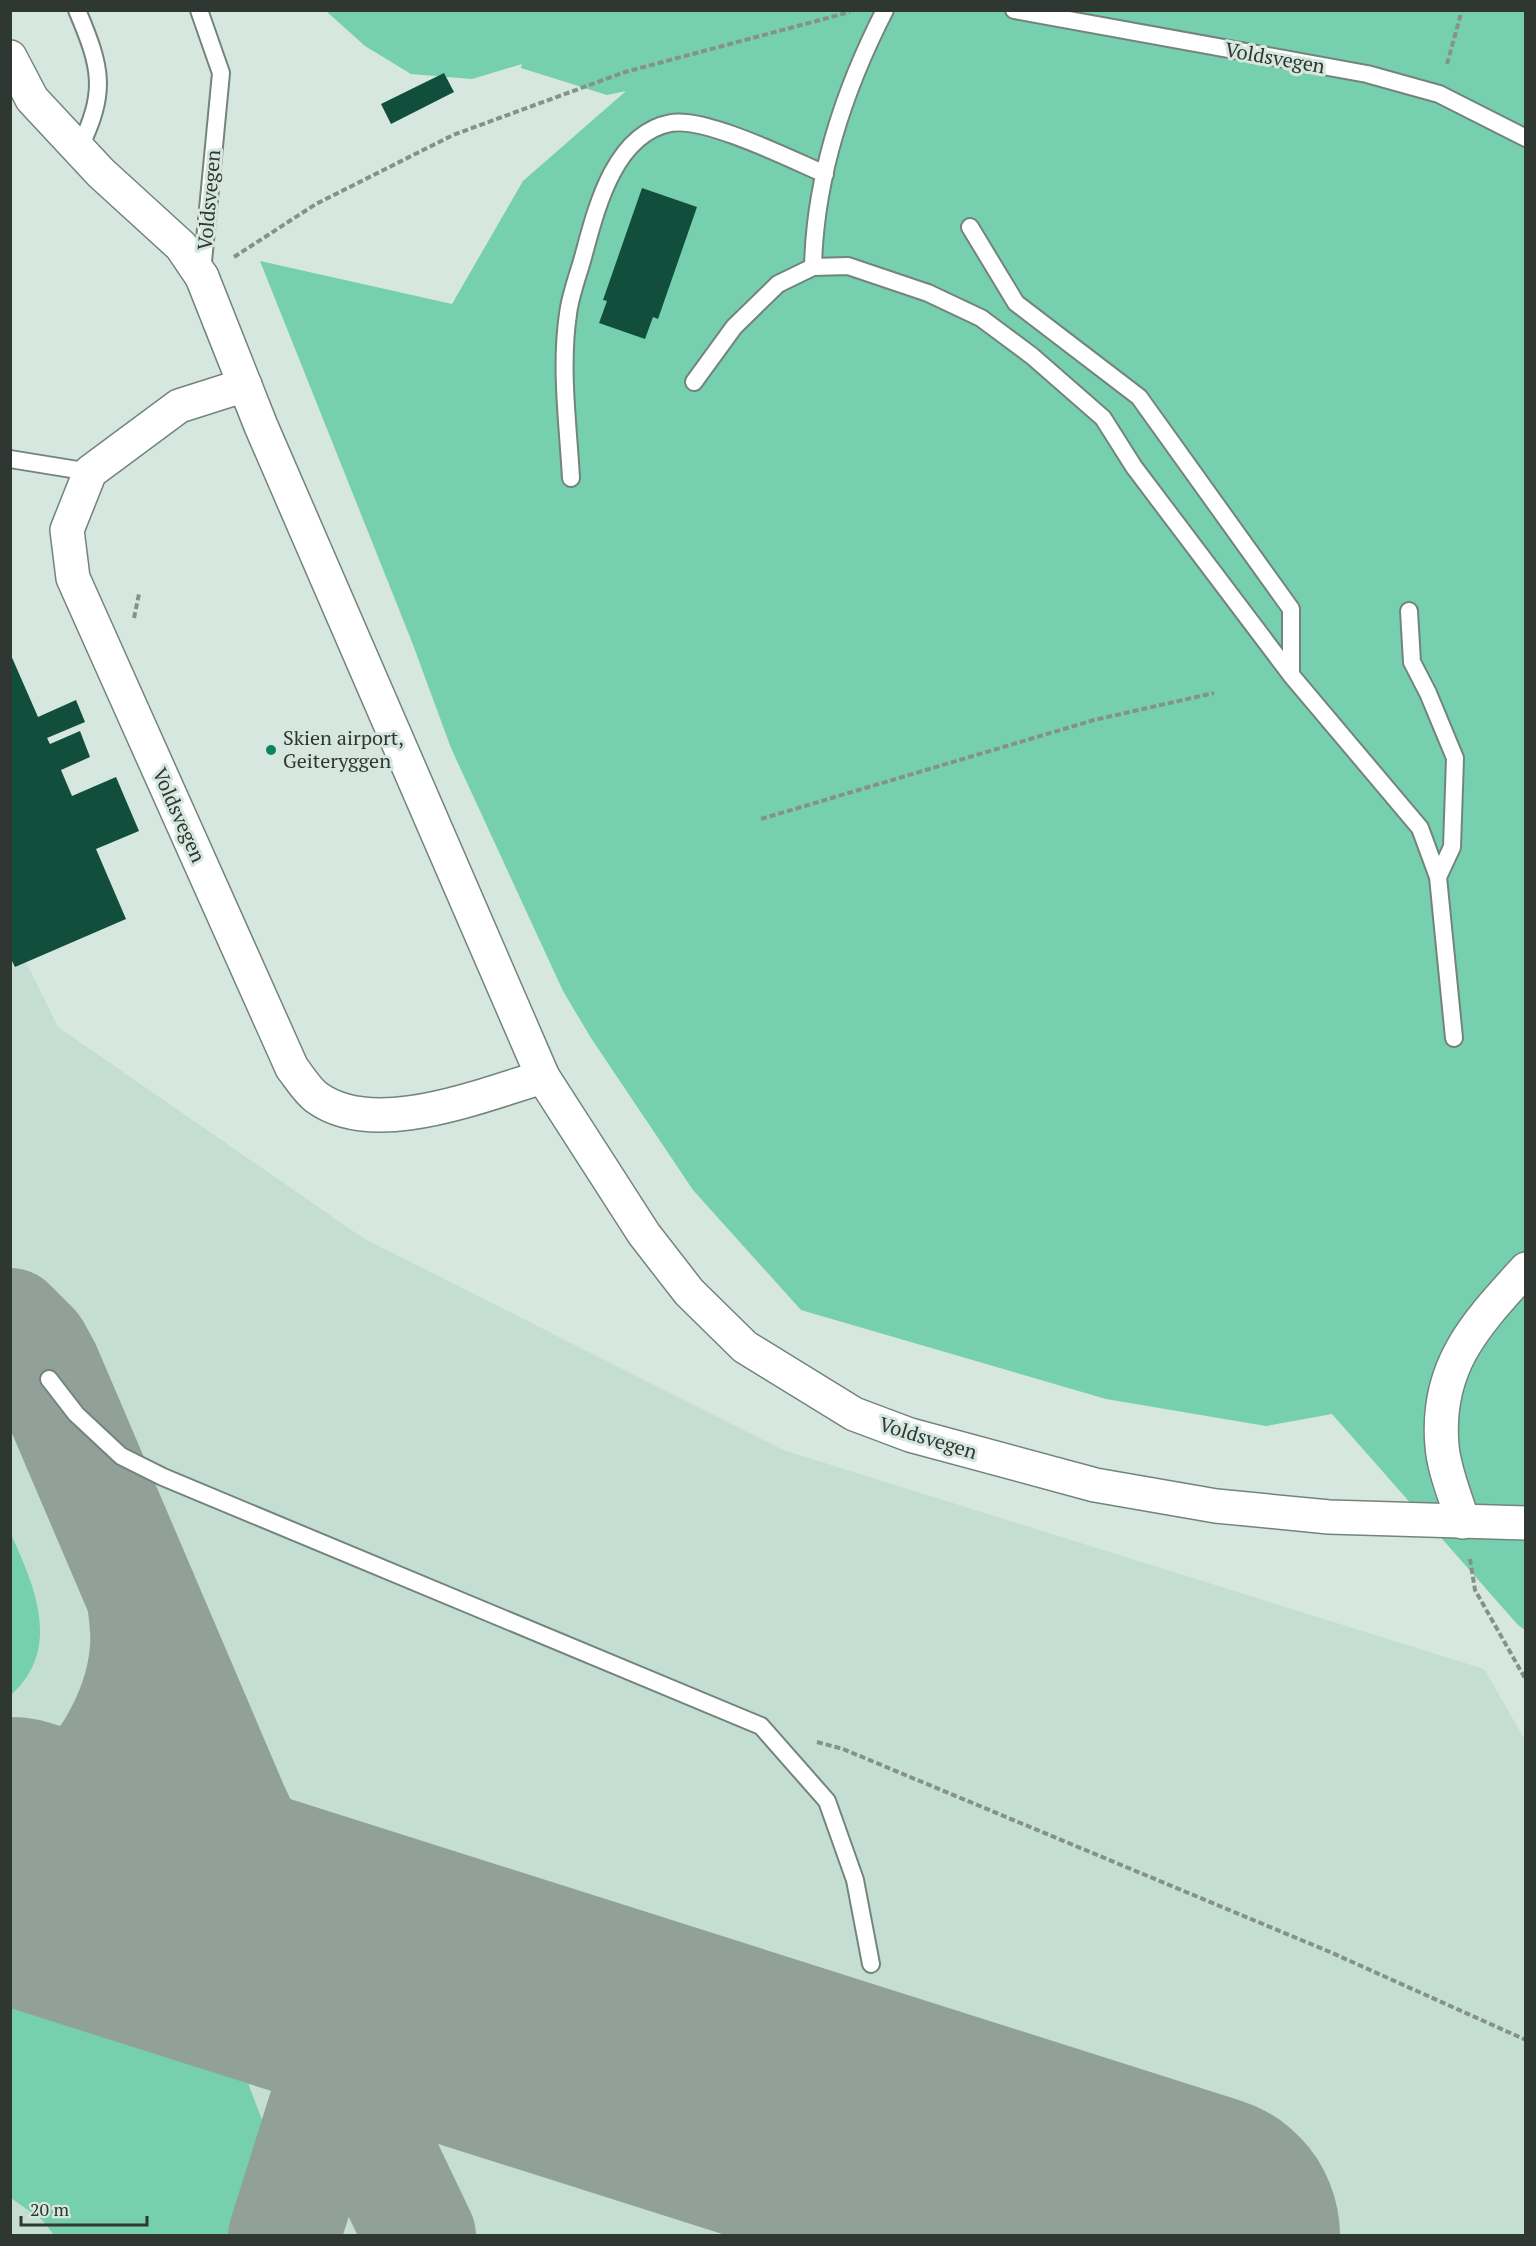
<svg xmlns="http://www.w3.org/2000/svg" width="1536" height="2246" font-family="'PT Serif',serif">
<rect width="100%" height="100%" fill="#d5e7df"/>
<path fill="#c4ded3" d="M 11,921 L 26,962 L 58,1027 L 363,1238 L 783,1450 L 1484,1669 L 1525,1740 L 1525,2235 L 11,2235 Z"/>
<path fill="#76cfae" d="M 326,11 L 1525,11 L 1525,1630 L 1518,1625 L 1332,1414 L 1266,1426 L 1106,1399 L 801,1310 L 693,1190 L 591,1038 L 563,991 L 451,748 L 412,642 L 260,261 L 452,304 L 523,181 L 626,91 L 607,95 L 521,68 L 522,64 L 472,79 L 411,74 L 365,46 Z
M 10,1532 C 34,1585 63,1648 11,1695 Z
M 13,1986 L 18,2004 L 74,2027 L 226,2049 L 249,2055 L 249,2086 L 266,2130 L 271,2172 L 251,2235 L 54,2235 L 42,2220 L 11,2198 L 10,1990 Z"/>
<g fill="none" stroke-linecap="round" stroke-linejoin="round">
<path stroke="#92a09a" stroke-width="112" d="M 10,1324 L 34,1348 L 45,1368 L 234,1811 L 265,1875 L 339,2002 L 344,2036 L 340,2058 L 364,2119 L 420,2236
M 10,1836 C 20,1832 31,1828 40,1823 C 97,1789 141,1716 146,1649 C 147,1631 145,1613 142,1595
M 284,2236 L 340,2058 C 373,2006 390,2003 449,1998"/>
<path stroke="#92a09a" stroke-width="284" d="M 10,1859 L 1198,2236"/>
</g>
<path fill="#114f3c" d="M 444,73 L 454,92 L 391,124 L 381,104 Z
M 642,188 L 697,207 L 658,319 L 653,317 L 645,339 L 599,323 L 607,301 L 603,300 Z
M 10,653 L 38,717 L 76,700 L 85,722 L 47,738 L 50,744 L 80,731 L 90,757 L 61,770 L 72,796 L 116,777 L 139,831 L 96,849 L 126,919 L 15,967 L 10,957 Z"/>
<g fill="none" stroke-linecap="round" stroke-linejoin="round">
<g stroke="#73847d" stroke-width="20">
<path id="lane" d="M 77,10 C 102,69 107,91 79,149
M 199,10 L 221,73 L 202,272
M 1014,10 L 1367,74 L 1439,94 L 1526,138
M 970,227 L 1016,303 L 1139,397 L 1291,609 L 1291,675 L 1420,828 L 1438,877 L 1454,1038
M 813,267 C 815,177 844,90 885,10
M 694,382 L 734,327 L 778,284 L 813,267 L 848,266 L 928,293 L 981,318 L 1032,356 L 1103,418 L 1134,467 L 1291,675
M 10,459 L 90,472
M 571,478 C 568,424 560,368 568,314 C 570,297 577,278 582,261 C 595,214 612,134 671,123 C 706,117 790,159 825,174
M 1409,611 L 1412,662 L 1428,693 L 1455,758 L 1452,847 L 1438,877
M 49,1379 L 76,1414 L 121,1456 L 163,1477 L 761,1726 L 827,1801 L 855,1880 L 871,1964"/>
</g>
<g stroke="#73847d" stroke-width="36">
<path id="street" d="M 10,57 L 32,99 L 101,173 L 181,246 L 202,277
M 245,385 L 179,406 L 90,472 L 67,530 L 73,578 L 292,1068 C 299,1077 307,1090 316,1097 C 374,1140 481,1095 543,1077
M 1463,1522 C 1456,1498 1444,1471 1442,1446 C 1435,1366 1476,1324 1526,1269"/>
</g>
<g stroke="#73847d" stroke-width="36">
<path id="secondary" d="M 202,277 L 261,426 L 543,1077 L 644,1234 L 689,1292 L 745,1347 L 854,1414 L 910,1435 L 1095,1485 L 1216,1506 L 1329,1517 L 1526,1523"/>
</g>
<path stroke="#85928c" stroke-width="4" stroke-dasharray="6 3" stroke-linecap="butt" d="M 1447,64 L 1462,10
M 234,257 L 316,204 L 453,135 L 625,72 L 850,12
M 134,618 L 139,594
M 761,819 L 1094,720 L 1214,693
M 1470,1559 L 1475,1590 L 1526,1680
M 817,1742 L 843,1749 L 1330,1952 L 1526,2040"/>
<use href="#lane" stroke="#fff" stroke-width="16"/>
<use href="#street" stroke="#fff" stroke-width="33"/>
<use href="#secondary" stroke="#fff" stroke-width="33"/>
</g>
<circle fill="#0c8363" stroke="#d5e7df" stroke-width="2" cx="271" cy="750" r="6"/>
<g text-anchor="middle" stroke-width="6" stroke-linejoin="round" paint-order="stroke">
<g font-size="20" fill="#2f3733" stroke="#d5e7df">
<text transform="translate(1275 58) rotate(10)" y="7">Voldsvegen</text>
<text transform="translate(209 200) rotate(-85)" y="7">Voldsvegen</text>
<text transform="translate(179 815) rotate(66)" y="7">Voldsvegen</text>
<text transform="translate(928 1438) rotate(17)" y="7">Voldsvegen</text>
</g>
<g font-size="20" fill="#2f3733" stroke="#d5e7df" text-anchor="start">
<text x="283" y="745">Skien airport,<tspan x="283" dy="23">Geiteryggen</tspan></text>
</g>
</g>
<rect width="1536" height="2246" fill="none" stroke="#2f3733" stroke-width="24"/>
<path d="M21 2216v9h126v-9" fill="none" stroke="#2f3733" stroke-width="3"/>
<text x="30" y="2216" font-size="18" fill="#2f3733" stroke="#d5e7df" stroke-width="4.5" paint-order="stroke">20 m</text>
</svg>
